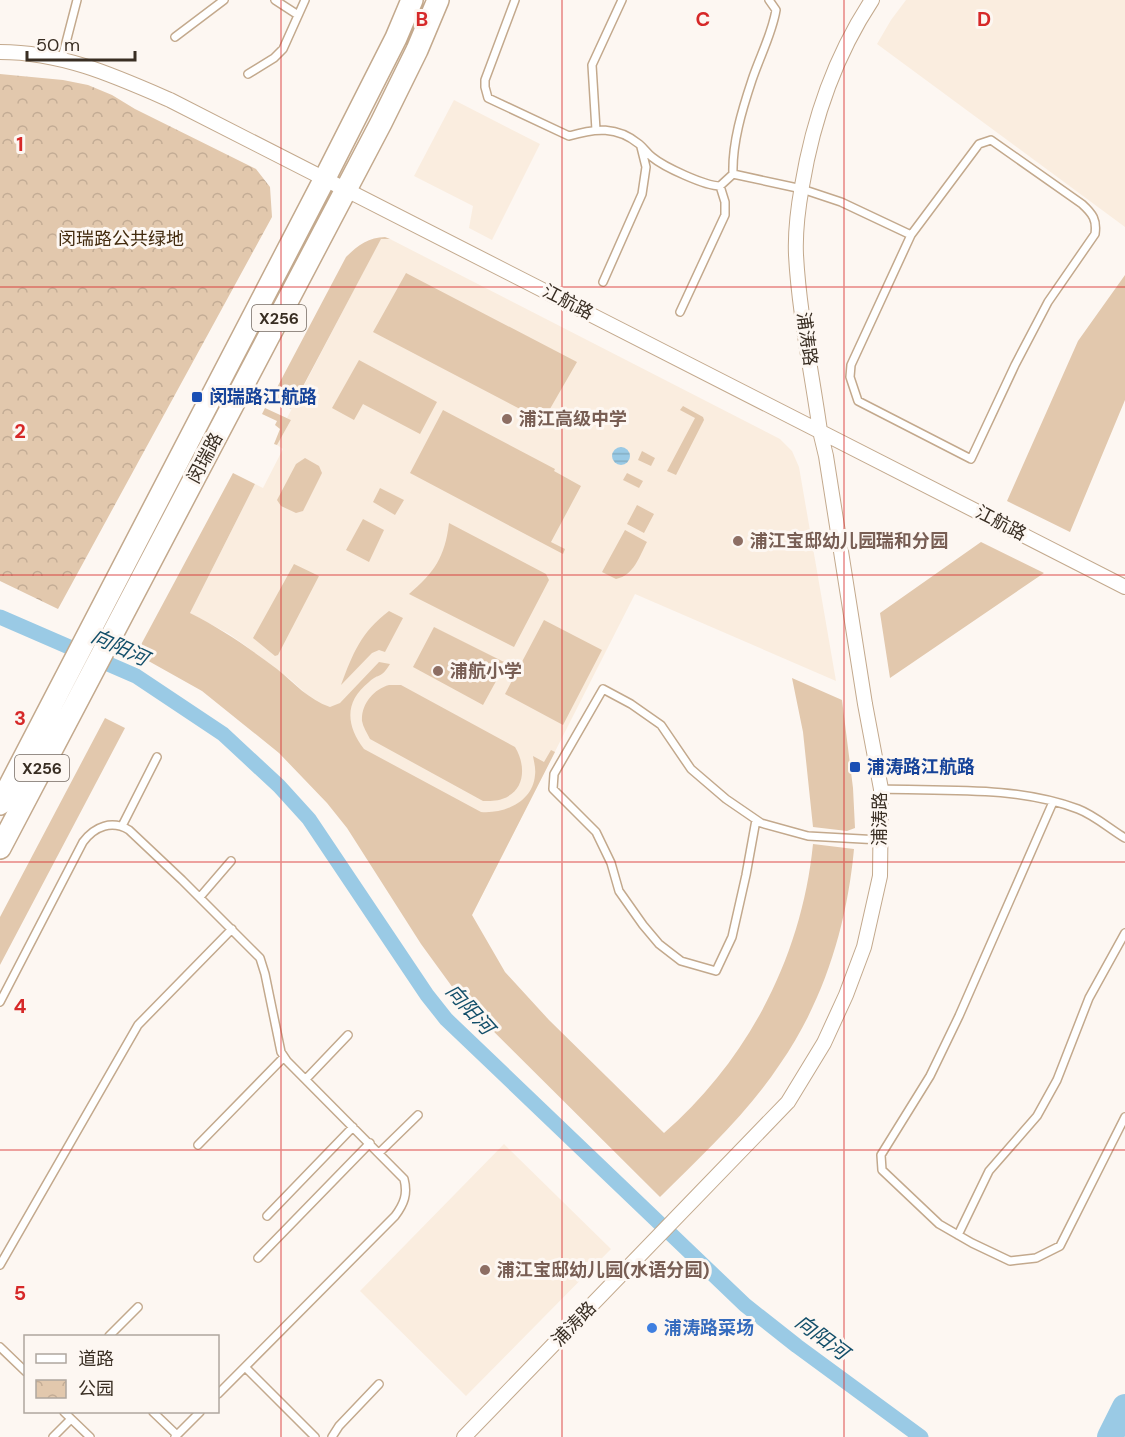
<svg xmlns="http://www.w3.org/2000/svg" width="1125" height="1437" font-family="'DM Sans','Noto Sans SC',sans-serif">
<defs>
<pattern id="park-crowns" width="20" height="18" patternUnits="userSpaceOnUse" patternTransform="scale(1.5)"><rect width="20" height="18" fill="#e2c8ad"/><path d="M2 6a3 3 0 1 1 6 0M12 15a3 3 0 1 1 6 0" fill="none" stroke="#c3ac95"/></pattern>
<pattern id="water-rules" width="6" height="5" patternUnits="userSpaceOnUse" patternTransform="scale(1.5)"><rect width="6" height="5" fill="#9acae5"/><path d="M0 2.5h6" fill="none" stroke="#85aec4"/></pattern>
</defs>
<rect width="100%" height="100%" fill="#fdf7f2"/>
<path fill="#faeddf" d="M 906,0 L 1125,0 L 1125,227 L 877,44 L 891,20 Z
M 454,100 L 540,144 L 492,240 L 469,228 L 473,206 L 414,176 Z
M 381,238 L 390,239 L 780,439 L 792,451 L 799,467 L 836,681 L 635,594 L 472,915 L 315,702 L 291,680 L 246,646 L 229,634 L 190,613 L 255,484 L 263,488 L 283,449 L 277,445 L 291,420 L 287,418 Z
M 504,1144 L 611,1249 L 466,1396 L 360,1291 Z"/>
<path fill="#e2c8ad" d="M 385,237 L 390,239 L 381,239 L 291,409 L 272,399 L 272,397 L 346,257 C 357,246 369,237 385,237 Z
M 406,273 L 577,362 L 543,421 L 373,332 Z
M 1125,275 L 1125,400 L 1070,532 L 1007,501 L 1078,341 Z
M 359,360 L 437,402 L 420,434 L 363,404 L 354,420 L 332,408 Z
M 683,406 L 703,417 L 704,420 L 676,475 L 667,471 L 695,418 L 680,410 Z
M 265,408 L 291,420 L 277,445 L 274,444 L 280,429 L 275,425 L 277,421 L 262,414 Z
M 443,410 L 555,469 L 554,471 L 581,486 L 551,542 L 565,549 L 563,554 L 410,473 Z
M 642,451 L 655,458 L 651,466 L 638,460 Z
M 305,458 L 319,466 L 322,473 L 303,511 L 296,513 L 281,506 L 277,500 L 296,464 Z
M 233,473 L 255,484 L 190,613 C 222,629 249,648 277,669 C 294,683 309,700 330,707 L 340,703 L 379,662 L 390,664 C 380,680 380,672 369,682 C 344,702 346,725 364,749 L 481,812 C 504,814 533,802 535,775 C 536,769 534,762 533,756 L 544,762 L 551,750 L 555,752 L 472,915 L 505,972 L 549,1020 L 664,1133 C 749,1059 802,955 813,844 L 854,849 C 847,925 824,1001 780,1064 C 747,1114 702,1155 660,1197 L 461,999 L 421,944 L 347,828 L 327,803 L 279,753 L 202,691 L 136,654 Z
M 627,473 L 643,481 L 639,488 L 623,480 Z
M 380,488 L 404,500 L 395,515 L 373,502 Z
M 637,505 L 654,514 L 644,533 L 627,524 Z
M 363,519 L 384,530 L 369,562 L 346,550 Z
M 449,523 L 546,574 L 549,580 L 514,647 L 409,594 C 434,573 445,557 449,523 Z
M 625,530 L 647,542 C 639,557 634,575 616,579 L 602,572 Z
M 981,542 L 1044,573 L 890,678 L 880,613 Z
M 294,564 L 319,576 L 278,655 L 275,656 L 253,638 Z
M 389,611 L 403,618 L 385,652 L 379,650 L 372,653 L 341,685 C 353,653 361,632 389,611 Z
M 544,620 L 602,650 L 563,725 L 505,694 Z
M 434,627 L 506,663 L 483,705 L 413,667 Z
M 792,678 L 842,700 L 853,788 L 855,828 L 847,831 L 813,827 L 803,732 Z
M 389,685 L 401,685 L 515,747 C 526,765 526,791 502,799 C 497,801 489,801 483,801 L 370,739 C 367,733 363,727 362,721 C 361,704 374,689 389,685 Z
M 105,718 L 125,728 L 0,965 L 0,917 Z"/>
<path fill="url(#park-crowns)" d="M 0,74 L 63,80 L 88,85 L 112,95 L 135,109 L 256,169 L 270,187 L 272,217 L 58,609 L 0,581 Z"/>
<path fill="url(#water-rules)" d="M612 456a9 9 0 1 1 18 0a9 9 0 1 1-18 0Z"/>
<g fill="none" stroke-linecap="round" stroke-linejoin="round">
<path stroke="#9acae5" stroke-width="15" d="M 0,617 L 136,676 L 223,734 L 279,786 L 309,819 L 427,995 L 446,1019 L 745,1305 L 797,1346 L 921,1437"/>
<path stroke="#9acae5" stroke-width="26" d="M 1110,1437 L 1125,1407"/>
<g stroke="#c3a98d" stroke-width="10">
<path id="lane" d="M 275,0 L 298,15
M 515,0 L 485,80 L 485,87 L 488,98 L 569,136 C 595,128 617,126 639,144 C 644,148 647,153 652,157 C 664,167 705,186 720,186 L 733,174
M 175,37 L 224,0
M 62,58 L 77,0
M 248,74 L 274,58 L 283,49 L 305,0
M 596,130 L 592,65 L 622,0
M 991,140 L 1082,204 C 1093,214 1097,220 1095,234 L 1048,302 L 1015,365 L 971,459 L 858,401 L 850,377 L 851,365 L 911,235 L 979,144 Z
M 733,174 L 802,189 L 841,202 L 911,235
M 733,174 C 732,143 742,110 752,80 C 760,56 772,34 776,10 L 769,0
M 603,282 L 642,194 L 646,167 L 641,147
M 680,312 L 725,215 L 725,202 L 720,186
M 881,789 C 945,791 1017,786 1078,809 C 1094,815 1110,829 1125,838
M 1053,802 L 959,1016 L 930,1076 L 881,1155 L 882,1170 L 939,1224 L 972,1243 L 1010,1261 L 1036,1258 L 1060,1246 L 1125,1117
M 756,820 L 746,875 L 732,937 L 716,971 L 681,961 L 659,944 L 643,925 L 619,891 L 611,863 L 596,832 L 553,789 L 554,774 L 603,689 L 631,704 L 661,725 L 691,769 L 726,799 L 761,823 L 808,836 L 880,840
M 122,826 L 157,757
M 200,897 L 231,861
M 0,1002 L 83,842 C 95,826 112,820 129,830 L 182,880 L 260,958 L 265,974 L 281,1052 L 287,1061 L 404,1179 C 408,1194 404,1204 395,1216 L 218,1394
M 306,1079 L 348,1035
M 198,1145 L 284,1057
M 379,1153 L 418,1115
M 267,1216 L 353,1127
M 958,1235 L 989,1171 L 1037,1116 L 1057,1080 L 1089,998 L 1125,933
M 258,1258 L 370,1143
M 0,1265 L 138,1025 L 232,929
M 109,1336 L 138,1307
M 0,1347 L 26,1372
M 245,1367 L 315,1437
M 64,1412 L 90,1437
M 153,1412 L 177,1435
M 53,1437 L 71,1419
M 175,1437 L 200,1412
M 332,1437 L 339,1426 L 379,1384"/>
</g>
<g stroke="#c3a98d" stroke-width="16">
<path id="street" d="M 0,52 C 62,52 115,76 170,100 L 1125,587
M 464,1437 L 788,1102 L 824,1043 L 846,995 L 864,947 L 880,876 L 881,789 L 865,704 L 826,456 L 820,431 C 812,374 799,312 796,255 C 795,232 798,208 802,186 C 813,120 835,56 872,0"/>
</g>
<g stroke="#c3a98d" stroke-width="24">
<path id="primary" d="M 0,804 L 324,180 L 396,38 L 412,0
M 0,848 L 381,123 L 417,50 L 438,0"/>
</g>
<use href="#lane" stroke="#fff" stroke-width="7"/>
<use href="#street" stroke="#fff" stroke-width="14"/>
<use href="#primary" stroke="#fff" stroke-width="21"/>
</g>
<path fill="none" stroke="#d62828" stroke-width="1.5" stroke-opacity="0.55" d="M 281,0 L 281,1437M 562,0 L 562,1437M 844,0 L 844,1437M 0,287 L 1125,287M 0,575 L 1125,575M 0,862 L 1125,862M 0,1150 L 1125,1150"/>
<g fill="#1a4fb4" stroke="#fdf7f2" stroke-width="2">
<rect x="191" y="391" width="12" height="12" rx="3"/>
<rect x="849" y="761" width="12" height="12" rx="3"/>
</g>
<g fill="#8d6e63" stroke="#fdf7f2" stroke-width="2">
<circle cx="507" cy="419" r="6"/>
<circle cx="738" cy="541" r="6"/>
<circle cx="438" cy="671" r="6"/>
<circle cx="485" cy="1270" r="6"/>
</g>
<circle fill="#3f7fe0" stroke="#fdf7f2" stroke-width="2" cx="652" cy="1328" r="6"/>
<g text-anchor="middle" stroke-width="6" stroke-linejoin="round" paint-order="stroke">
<g fill="#fdf7f2" stroke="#746a61" stroke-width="1.5">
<rect x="252" y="305" width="54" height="26" rx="4.5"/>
<rect x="15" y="755" width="54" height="26" rx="4.5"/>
</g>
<g font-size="16" font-weight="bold" fill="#392e23">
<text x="279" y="324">X256</text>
<text x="42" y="774">X256</text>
</g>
<g font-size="18" fill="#422a0d" stroke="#fdf7f2">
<text x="121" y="245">闵瑞路公共绿地</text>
</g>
<g font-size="18" fill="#392e23" stroke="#fdf7f2">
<text transform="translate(568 302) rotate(27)" y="6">江航路</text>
<text transform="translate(807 339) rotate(82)" y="6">浦涛路</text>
<text transform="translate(205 458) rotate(-62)" y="6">闵瑞路</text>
<text transform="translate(1001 523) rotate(27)" y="6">江航路</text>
<text transform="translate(880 819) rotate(-90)" y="6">浦涛路</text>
<text transform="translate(574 1324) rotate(-46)" y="6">浦涛路</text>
</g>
<g font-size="18" font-weight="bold" fill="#164399" stroke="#fdf7f2" text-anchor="start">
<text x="209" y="403">闵瑞路江航路</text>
<text x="867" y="773">浦涛路江航路</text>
</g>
<g font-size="18" font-weight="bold" fill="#785e54" stroke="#fdf7f2" text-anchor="start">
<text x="519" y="425">浦江高级中学</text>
<text x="750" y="547">浦江宝邸幼儿园瑞和分园</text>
<text x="450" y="677">浦航小学</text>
<text x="497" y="1276">浦江宝邸幼儿园(水语分园)</text>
</g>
<g font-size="18" font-weight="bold" fill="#366cbe" stroke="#fdf7f2" text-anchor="start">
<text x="664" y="1334">浦涛路菜场</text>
</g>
<g font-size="20" font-style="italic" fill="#134f6a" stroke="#fdf7f2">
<text transform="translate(120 647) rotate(25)" y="7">向阳河</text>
<text transform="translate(470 1009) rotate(48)" y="7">向阳河</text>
<text transform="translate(822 1337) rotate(37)" y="7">向阳河</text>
</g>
</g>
<g font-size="20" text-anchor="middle" font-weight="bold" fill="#d62828" stroke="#fdf7f2" stroke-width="6" stroke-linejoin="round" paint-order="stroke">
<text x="422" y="26">B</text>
<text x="703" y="26">C</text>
<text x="984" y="26">D</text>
<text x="20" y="151">1</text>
<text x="20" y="438">2</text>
<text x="20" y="725">3</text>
<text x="20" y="1013">4</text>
<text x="20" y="1300">5</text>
</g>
<rect x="24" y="1335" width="195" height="78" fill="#fdf7f2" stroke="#afa79f" stroke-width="1.5"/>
<rect x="36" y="1354" width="30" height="9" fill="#ffffff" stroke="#afa79f" stroke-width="1.5"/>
<text x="78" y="1365" font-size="18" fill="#392e23">道路</text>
<rect x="36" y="1380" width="30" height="18" fill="url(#park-crowns)" stroke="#afa79f" stroke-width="1.5"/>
<text x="78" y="1395" font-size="18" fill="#392e23">公园</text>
<path d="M27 51v9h108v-9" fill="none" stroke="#392e23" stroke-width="3"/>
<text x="36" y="51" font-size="18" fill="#392e23" stroke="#fdf7f2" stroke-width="4.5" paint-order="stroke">50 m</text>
</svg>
